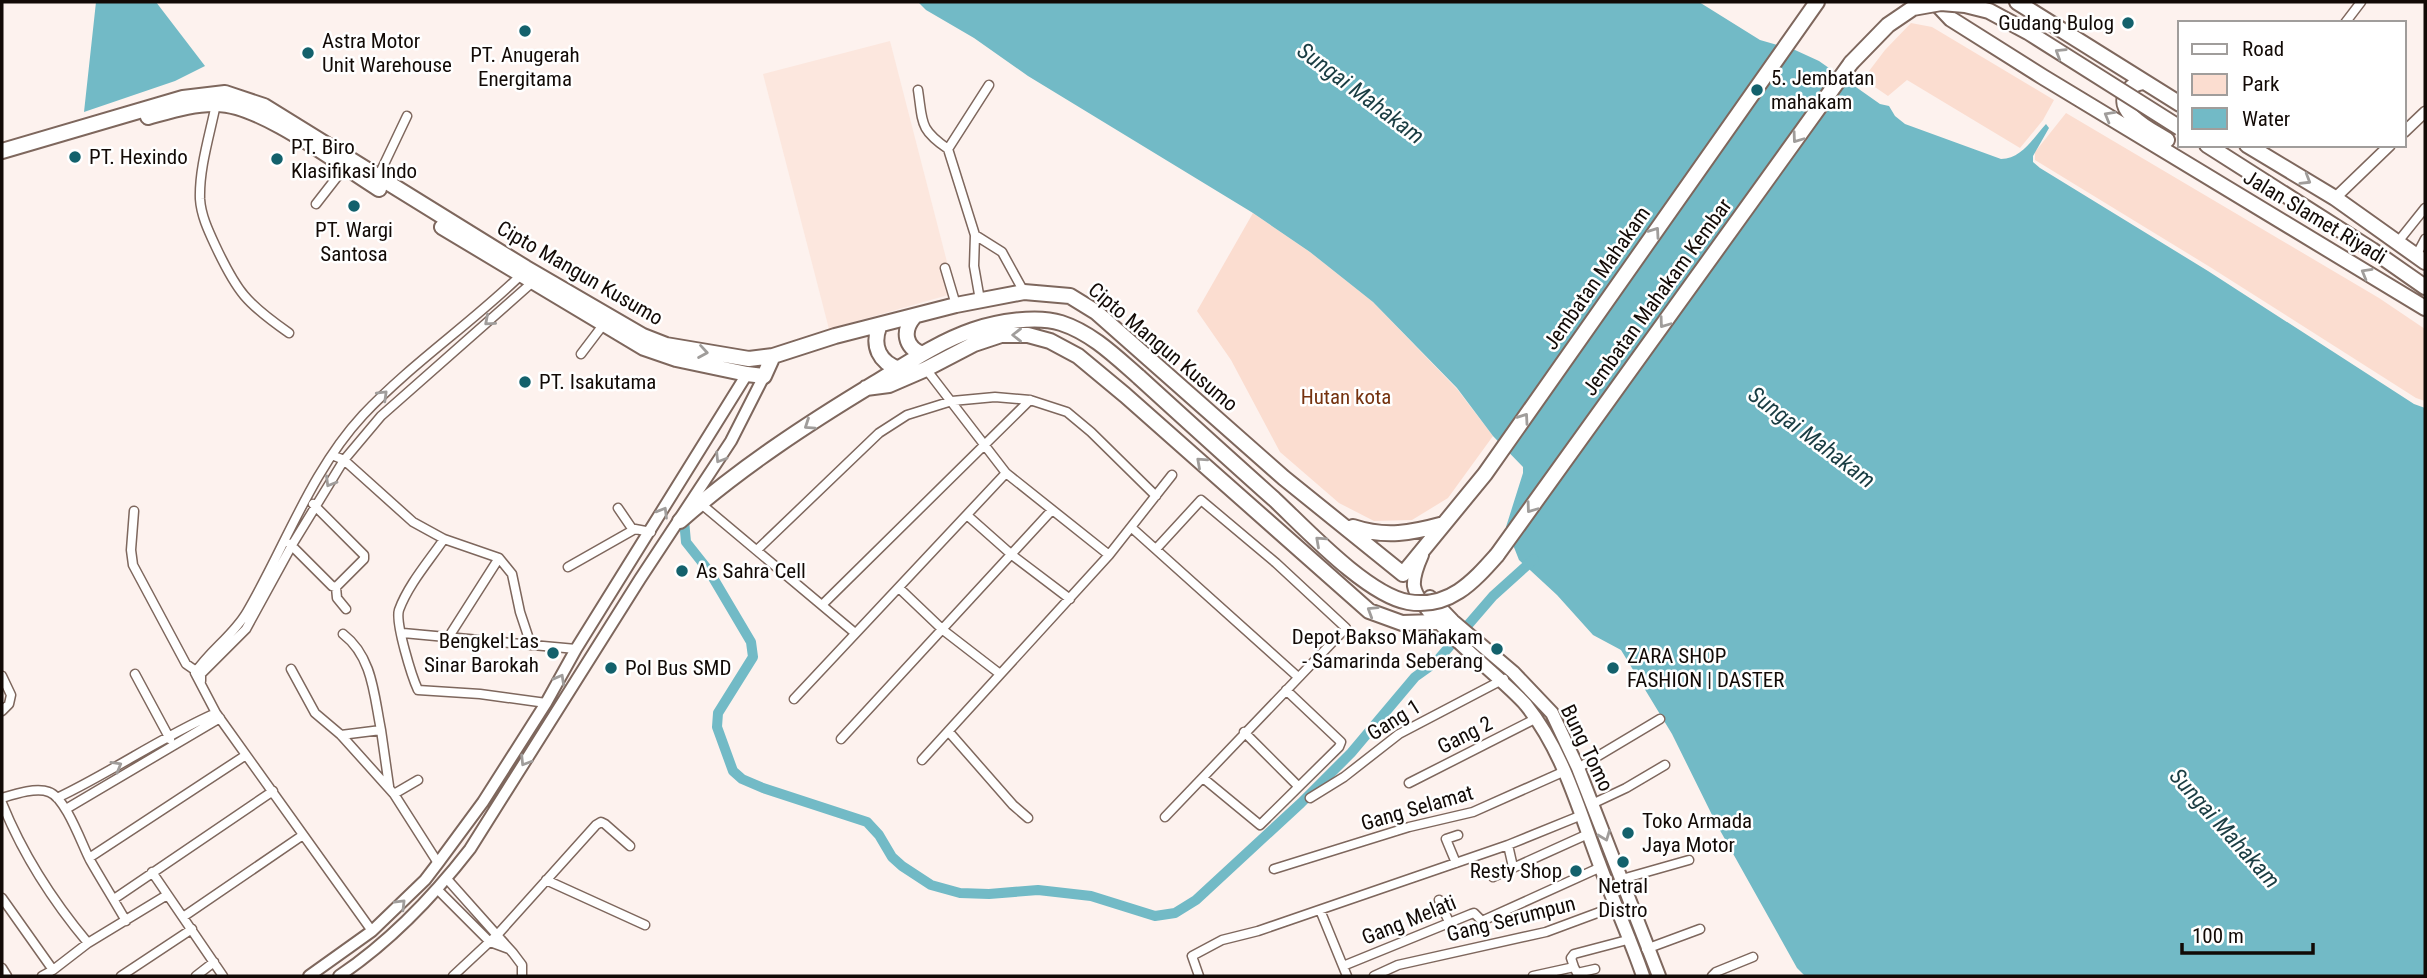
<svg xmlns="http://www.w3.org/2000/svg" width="2427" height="978" font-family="'Roboto Condensed',sans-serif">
<rect width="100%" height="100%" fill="#fdf2ee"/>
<path fill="#fce7de" d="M 890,41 L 955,293 L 829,329 L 763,74 Z"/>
<path fill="#fbddd0" d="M 1911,23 L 1932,27 L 2054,100 L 2043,120 L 2020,148 L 1907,80 L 1888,96 L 1863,79 L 1885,50 Z
M 2066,113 L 2379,298 L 2425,329 L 2425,401 L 2416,398 L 2210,267 L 2035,160 L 2035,152 Z
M 1253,213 L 1310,252 L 1373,302 L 1457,389 L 1493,436 L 1448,498 L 1412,520 L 1374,521 L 1339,503 L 1280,452 L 1231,360 L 1197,311 Z"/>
<path fill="#72bac6" d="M 96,2 L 156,2 L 205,66 L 175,81 L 84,112 Z
M 918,2 L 1699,2 L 1760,40 L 1795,50 L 1819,61 L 1880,104 L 1889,106 L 1895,116 L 1905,124 L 2001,159 C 2022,159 2033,138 2046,124 L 2049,128 L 2033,156 L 2033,162 L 2040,168 L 2208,271 L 2414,404 L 2425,408 L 2425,976 L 1805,976 L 1797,968 L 1717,825 L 1672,734 L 1621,650 L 1593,635 L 1557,595 L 1519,560 L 1506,527 L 1523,473 L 1523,467 L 1493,436 L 1457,388 L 1373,302 L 1310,252 L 1253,213 L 1028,76 L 974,38 L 926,10 Z"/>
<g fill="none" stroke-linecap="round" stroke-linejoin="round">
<path stroke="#72bac6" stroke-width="10" d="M 684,520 L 686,542 L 709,571 L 751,642 L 753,657 L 718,713 L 717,727 L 733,771 L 742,779 L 763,788 L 867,822 L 879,835 L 892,857 L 902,866 L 931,885 L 960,893 L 989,894 L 1038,890 L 1091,896 L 1155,916 L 1175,913 L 1196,900 L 1301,803 L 1351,753 L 1415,677 L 1436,662 L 1493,596 L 1534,559"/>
<g stroke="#7e675d" stroke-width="11">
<path id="minor" d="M 2345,23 L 2361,2
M 918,90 C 923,123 919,129 948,149 L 989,85
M 216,104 C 210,134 199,168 200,199 C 201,215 208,230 215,245 C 237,292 246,303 289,333
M 948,149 L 975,235 L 974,266 L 980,300
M 378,177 L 407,116
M 316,204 L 344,168
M 975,235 L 1002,252 L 1024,292
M 2397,243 L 2425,208
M 2416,256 L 2425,239
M 945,268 L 956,305
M 581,354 L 603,325
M 926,369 L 1006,473 L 1109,555
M 332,455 L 344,460 L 413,522 L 444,539 L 499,558 L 512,574 L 520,612 L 531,645
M 700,503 L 855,633
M 313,504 L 364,555 L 364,559 L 336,587
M 618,508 L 633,530
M 134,511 L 131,550 L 133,565 L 186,664 L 199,673
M 968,516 L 1012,555 L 1070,599
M 1132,528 L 1298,677
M 444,539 C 429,561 408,585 399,610 C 395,623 412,677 418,690 L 480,694 L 546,703
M 290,544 L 332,586 L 336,587
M 1156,549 L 1201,500 L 1276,563 L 1346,628 L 1165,817
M 757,550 L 879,433 L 907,415 L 952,401 L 995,397 L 1030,400 L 1067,412 L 1091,432 L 1156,496
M 568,567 L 635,529 L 651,532
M 336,587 L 337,598 L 346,609
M 899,588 L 943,630 L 1000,674
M 822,605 L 1030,400
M 403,633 L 576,649
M 448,638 L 499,558
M 291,669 L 315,713 L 341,735 L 394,794 L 438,863
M 135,674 L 170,739
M 2,676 L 11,695 L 9,704 L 2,711
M 201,681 L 201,674 L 246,629 L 292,545 L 344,460 L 381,416 L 535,280
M 794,699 L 1006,473
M 381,730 L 389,786
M 949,732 L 1013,805 L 1028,818
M 1244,732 L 1298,786
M 341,735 L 381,730 C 374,696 373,657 343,634
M 841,739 L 1052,510
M 922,760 L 1109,555 L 1172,475
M 1578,768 L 1660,719
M 1203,778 L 1260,825 L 1339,747 L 1341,742 L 1286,690
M 1409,783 L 1537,718
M 394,794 L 418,780
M 2,798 C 15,794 36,787 49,792 C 66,798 82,845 90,860 C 102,881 114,900 126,921
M 57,798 C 112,772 161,737 216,713
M 1310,798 L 1344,777 L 1399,734 L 1504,679
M 2,803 C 23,855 52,900 88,943
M 1592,804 L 1626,788 L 1665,765
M 66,809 L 220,718
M 1508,845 L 1582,815
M 89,858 L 246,755
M 1456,863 L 1446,839 L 1458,835
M 1274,869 L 1409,827 L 1473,812 L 1565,771
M 152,872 L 223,976
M 1493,877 L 1588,834
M 447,879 L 513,953 L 522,965 L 522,976
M 1622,879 L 1689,860
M 546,880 L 645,925
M 438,890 L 490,942 L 509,949
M 2,898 L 53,970 L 42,976
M 114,899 L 273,791
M 1439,900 L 1449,922
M 1320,910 L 1347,976
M 183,917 L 303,835
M 372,931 L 216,713 L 195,673 C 210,650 233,636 247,612 C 285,547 311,471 363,415 C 412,363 472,323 523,273
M 1646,949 L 1700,929
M 1343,966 L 1471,914 L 1474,913 L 1482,921 L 1601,867
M 1574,967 L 1577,973 L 1595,969
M 2,968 L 7,976
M 53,970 L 88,943 L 167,895
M 121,976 L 192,929
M 196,976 L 214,962
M 453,976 L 498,934 L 596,825 L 601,822 L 605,824 L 630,846
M 1199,976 L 1192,956 L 1222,940 L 1258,931 L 1508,845 L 1513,867
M 1374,976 L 1398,965 L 1546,932 L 1616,906
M 1533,976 L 1574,967 L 1571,958 L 1574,954 L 1631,939
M 1712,976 L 1716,972 L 1753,957"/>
</g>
<g stroke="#7e675d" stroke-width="13">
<path id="tertiary" d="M 2404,132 L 2425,112
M 2335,198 L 2390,145"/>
</g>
<g stroke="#7e675d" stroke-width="14">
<path id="secondary" d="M 309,976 L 372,931 L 425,880 L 438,863 L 483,802 L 546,703 L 576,649 L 747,374
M 339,976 C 391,941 432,898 470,849 L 640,579 L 731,441 L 764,376"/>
</g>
<g stroke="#7e675d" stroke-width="16">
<path id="primary" d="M 1422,555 C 1418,564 1413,576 1414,586 C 1419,616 1502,677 1526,705 C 1563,751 1578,808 1599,863 C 1613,901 1630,938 1643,976
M 1430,597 L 1453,621 L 1513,672 L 1552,713 L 1578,768 L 1659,976"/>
</g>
<g stroke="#7e675d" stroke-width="18">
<path id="trunk" d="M 1935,2 L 1951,19 L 2043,77 L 2425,308
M 2017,2 L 2180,104
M 2143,82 C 2136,83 2133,85 2128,91 C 2112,112 2153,131 2167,140
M 148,117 C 170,111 194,103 217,104 C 261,104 340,165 379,189
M 2207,145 L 2372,250 L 2425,287
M 2247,145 L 2335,198 L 2425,262
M 2,151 L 183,98 L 225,93 L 264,106 L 526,268 L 643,336 L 666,345 L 749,359 L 773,356 L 835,336 L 956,305 L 1024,292 L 1070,296 L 1096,312 L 1284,478 L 1403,574 L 1485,474 L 1817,2
M 442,227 L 644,348 L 676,359 L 747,374 L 764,376 L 773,356
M 914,317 C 902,331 905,347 922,354
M 879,327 C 872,346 879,362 899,369
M 866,388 L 889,385 L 926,369 L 974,344 L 1001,335 L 1028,335 L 1050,341 L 1078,356 L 1125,395 L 1369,611 L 1402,623 L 1437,622
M 680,521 C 740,468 807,424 875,383 C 906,364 938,342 973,330 C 997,322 1036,315 1061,323 C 1092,333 1116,357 1139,377
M 1353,527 C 1386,538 1411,533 1444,524
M 1497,555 L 1851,63"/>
</g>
<use href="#minor" stroke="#fff" stroke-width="8"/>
<use href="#tertiary" stroke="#fff" stroke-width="10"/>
<use href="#secondary" stroke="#fff" stroke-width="10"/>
<use href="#primary" stroke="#fff" stroke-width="12"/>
<use href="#trunk" stroke="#fff" stroke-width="14"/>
<g stroke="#7e675d" stroke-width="18" stroke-linecap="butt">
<path id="trunk-bridge" d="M 1851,63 L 1888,25 L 1913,8 L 1941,3 L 1965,5 L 1989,11 L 2028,32 L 2180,128
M 1139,377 C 1184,418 1229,459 1274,499 C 1305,528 1367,595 1408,602 C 1449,609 1473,582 1497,555"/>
</g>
<use href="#trunk-bridge" stroke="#fff" stroke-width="14"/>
</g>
<defs><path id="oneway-chevron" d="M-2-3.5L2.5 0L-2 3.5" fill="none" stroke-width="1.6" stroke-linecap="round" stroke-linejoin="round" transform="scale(1.75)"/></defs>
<g stroke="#a09d9b">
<use href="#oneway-chevron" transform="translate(2060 53) rotate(-148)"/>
<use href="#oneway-chevron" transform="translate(2109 116) rotate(-150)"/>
<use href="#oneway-chevron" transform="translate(1797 138) rotate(126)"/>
<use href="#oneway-chevron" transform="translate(2306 180) rotate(31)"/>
<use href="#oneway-chevron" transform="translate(1655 232) rotate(-55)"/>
<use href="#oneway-chevron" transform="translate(2366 273) rotate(-150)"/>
<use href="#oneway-chevron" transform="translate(489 321) rotate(139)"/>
<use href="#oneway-chevron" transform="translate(1664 323) rotate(126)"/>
<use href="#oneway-chevron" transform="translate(1017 335) rotate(-180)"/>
<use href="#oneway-chevron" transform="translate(703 352) rotate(9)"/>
<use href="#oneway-chevron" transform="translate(383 395) rotate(-44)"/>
<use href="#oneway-chevron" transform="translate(1524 418) rotate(-55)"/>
<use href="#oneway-chevron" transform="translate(809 425) rotate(146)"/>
<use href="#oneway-chevron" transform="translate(720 458) rotate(122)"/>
<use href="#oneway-chevron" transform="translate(1201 462) rotate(-138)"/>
<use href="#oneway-chevron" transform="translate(330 482) rotate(121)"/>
<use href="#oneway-chevron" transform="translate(1531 508) rotate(126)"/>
<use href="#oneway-chevron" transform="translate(663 512) rotate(-59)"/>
<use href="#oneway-chevron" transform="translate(1320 541) rotate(-138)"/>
<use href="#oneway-chevron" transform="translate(1372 611) rotate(-148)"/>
<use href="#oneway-chevron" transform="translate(560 679) rotate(-61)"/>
<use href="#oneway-chevron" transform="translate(525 761) rotate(122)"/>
<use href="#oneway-chevron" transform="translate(117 766) rotate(-30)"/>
<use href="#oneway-chevron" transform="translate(1605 836) rotate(69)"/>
<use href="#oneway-chevron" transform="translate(401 904) rotate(-45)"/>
</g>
<g fill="#13616c" stroke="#fff" stroke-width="2.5">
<circle cx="2128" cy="23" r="7"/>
<circle cx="525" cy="31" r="7"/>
<circle cx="308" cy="53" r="7"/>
<circle cx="1757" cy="90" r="7"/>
<circle cx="75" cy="157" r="7"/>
<circle cx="277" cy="159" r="7"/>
<circle cx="354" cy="206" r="7"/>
<circle cx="525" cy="382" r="7"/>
<circle cx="682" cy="571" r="7"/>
<circle cx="1497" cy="649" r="7"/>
<circle cx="553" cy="653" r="7"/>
<circle cx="611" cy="668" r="7"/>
<circle cx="1613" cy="668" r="7"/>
<circle cx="1628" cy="833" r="7"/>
<circle cx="1623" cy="862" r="7"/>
<circle cx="1576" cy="871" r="7"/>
</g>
<g text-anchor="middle" stroke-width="5" stroke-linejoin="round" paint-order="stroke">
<g font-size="21" fill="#120a06" stroke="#fff" text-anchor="start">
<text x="2114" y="30" text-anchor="end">Gudang Bulog</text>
<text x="322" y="48">Astra Motor<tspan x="322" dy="24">Unit Warehouse</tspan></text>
<text x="525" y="62" text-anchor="middle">PT. Anugerah<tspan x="525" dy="24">Energitama</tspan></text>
<text x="1771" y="85">5. Jembatan<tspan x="1771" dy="24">mahakam</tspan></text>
<text x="291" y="154">PT. Biro<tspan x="291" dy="24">Klasifikasi Indo</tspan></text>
<text x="89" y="164">PT. Hexindo</text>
<text x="354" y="237" text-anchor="middle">PT. Wargi<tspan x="354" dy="24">Santosa</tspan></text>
<text x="539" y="389">PT. Isakutama</text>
<text x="696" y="578">As Sahra Cell</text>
<text x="1483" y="644" text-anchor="end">Depot Bakso Mahakam<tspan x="1483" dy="24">- Samarinda Seberang</tspan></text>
<text x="539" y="648" text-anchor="end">Bengkel Las<tspan x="539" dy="24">Sinar Barokah</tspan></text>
<text x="1627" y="663">ZARA SHOP<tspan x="1627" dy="24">FASHION | DASTER</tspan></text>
<text x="625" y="675">Pol Bus SMD</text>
<text x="1642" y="828">Toko Armada<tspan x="1642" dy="24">Jaya Motor</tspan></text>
<text x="1562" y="878" text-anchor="end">Resty Shop</text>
<text x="1623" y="893" text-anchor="middle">Netral<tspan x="1623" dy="24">Distro</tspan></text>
</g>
<g font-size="21" fill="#120a06" stroke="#fff">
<text transform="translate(2315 217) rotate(31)" y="7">Jalan Slamet Riyadi</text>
<text transform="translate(580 273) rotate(30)" y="7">Cipto Mangun Kusumo</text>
<text transform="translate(1597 278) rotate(-55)" y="7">Jembatan Mahakam</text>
<text transform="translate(1657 297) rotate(-54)" y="7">Jembatan Mahakam Kembar</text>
<text transform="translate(1163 347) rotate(40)" y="7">Cipto Mangun Kusumo</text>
<text transform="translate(1394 720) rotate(-32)" y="7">Gang 1</text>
<text transform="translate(1465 735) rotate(-27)" y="7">Gang 2</text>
<text transform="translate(1587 748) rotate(64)" y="7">Bung Tomo</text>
<text transform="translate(1417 808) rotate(-16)" y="7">Gang Selamat</text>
<text transform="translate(1511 919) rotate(-14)" y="7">Gang Serumpun</text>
<text transform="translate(1409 920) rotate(-22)" y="7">Gang Melati</text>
</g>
<g font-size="21" fill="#75320f" stroke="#fff">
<text x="1346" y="404">Hutan kota</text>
</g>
<g font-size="23" font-style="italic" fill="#1a3d43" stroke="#fff">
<text transform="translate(1361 93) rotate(37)" y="8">Sungai Mahakam</text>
<text transform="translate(1812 437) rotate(37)" y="8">Sungai Mahakam</text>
<text transform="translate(2225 828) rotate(48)" y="8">Sungai Mahakam</text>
</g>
</g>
<rect width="2427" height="978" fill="none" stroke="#120a06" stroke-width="7"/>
<rect x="2178" y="21" width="228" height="126" fill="#ffffff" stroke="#a09d9b" stroke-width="2"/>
<rect x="2192" y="44" width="35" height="10" fill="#ffffff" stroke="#a09d9b" stroke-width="2"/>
<text x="2242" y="56" font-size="21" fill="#120a06">Road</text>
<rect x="2192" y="74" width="35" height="21" fill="#fbddd0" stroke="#a09d9b" stroke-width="2"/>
<text x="2242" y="91" font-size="21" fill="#120a06">Park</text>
<rect x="2192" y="108" width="35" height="21" fill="#72bac6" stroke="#a09d9b" stroke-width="2"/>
<text x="2242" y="126" font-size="21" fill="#120a06">Water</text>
<path d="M2182 943v10h131v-10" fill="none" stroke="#120a06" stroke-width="3.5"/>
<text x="2192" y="943" font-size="21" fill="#120a06" stroke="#ffffff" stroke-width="5" paint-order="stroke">100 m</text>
</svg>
